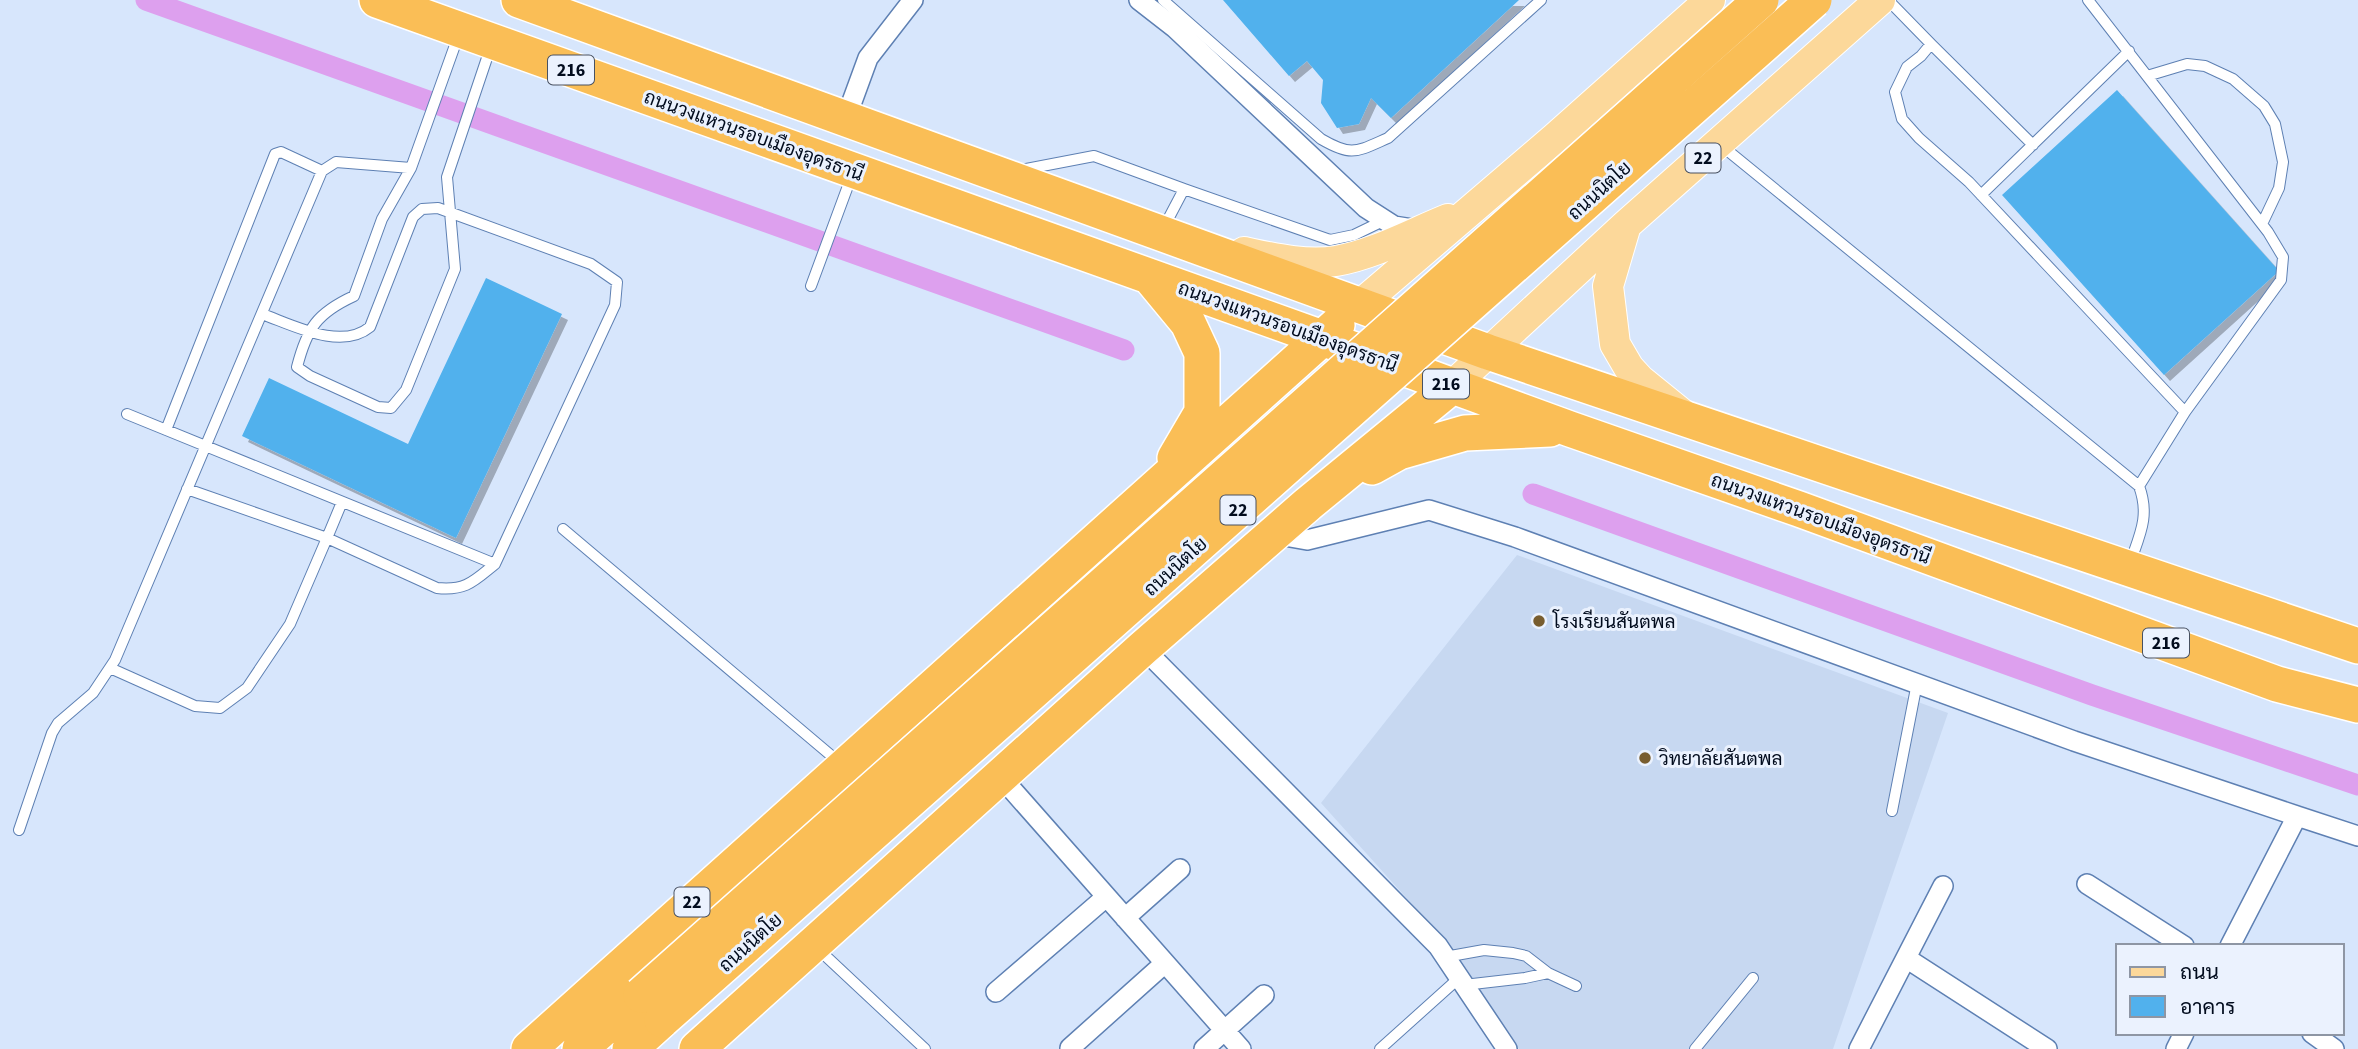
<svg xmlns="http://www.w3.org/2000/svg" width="2358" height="1049" font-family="'Source Sans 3',Sarabun,sans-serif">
<defs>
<filter id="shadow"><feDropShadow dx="6" dy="6" stdDeviation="0" flood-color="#0004"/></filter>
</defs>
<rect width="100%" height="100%" fill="#d7e6fc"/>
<path fill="#c7d8f1" d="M 1517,555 L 1948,713 L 1833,1049 L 1519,1049 L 1447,943 L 1321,803 Z"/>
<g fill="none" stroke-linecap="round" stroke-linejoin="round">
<path stroke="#dda0ee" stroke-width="21" d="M 146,0 L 1124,350
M 1533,494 L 2092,695 L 2358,785"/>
</g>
<path fill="#51b1ed" filter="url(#shadow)" d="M 1223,0 L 1519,0 L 1391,118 L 1371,98 L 1359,124 L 1337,128 L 1321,103 L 1323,80 L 1307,61 L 1289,76 Z
M 2117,90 L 2279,271 L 2164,375 L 2002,195 Z
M 486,278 L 562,314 L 456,538 L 242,436 L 269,378 L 408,444 Z"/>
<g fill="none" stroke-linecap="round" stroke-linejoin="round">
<g stroke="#5e80b3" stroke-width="12">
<path id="lane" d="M 1163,0 L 1321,139 C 1352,157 1356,152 1388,138 L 1541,0
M 1888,0 L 1931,44 L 1921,56 L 1907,67 L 1895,92 L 1902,119 L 1919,138 L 1969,182 L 2185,412
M 2088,0 L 2268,232 L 2283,257 L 2281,280 L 2185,412 L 2139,486
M 459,34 L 411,168 L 382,219 L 354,296 C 317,313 307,328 297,367 L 310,376 L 378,407 L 391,408 L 406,390 L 455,269 L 447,177 L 491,46
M 1931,44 L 2033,145
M 2147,76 L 2187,64 L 2205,66 L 2233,79 L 2264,106 L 2275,124 L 2283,162 L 2279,188 L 2262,224
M 1722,146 L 2139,486 C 2150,516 2140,534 2130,563
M 1021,170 L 1094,156 L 1184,189
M 1981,195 L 2129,51
M 1164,227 L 1184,189 L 1330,240 L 1354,235 L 1385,220
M 811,286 L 852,175
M 127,414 L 495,564
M 166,430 L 275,154 L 281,152 L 322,171
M 187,489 L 327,538 L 342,502
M 563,529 L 840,763
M 110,668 L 195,706 L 220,708 L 247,688 L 290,624 L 327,538 L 437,588 C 466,591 474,581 495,564 L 615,305 L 617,282 L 591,264 L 438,208 L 422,209 L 413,217 L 370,327 C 341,351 293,325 262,314
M 1892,811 L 1917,683
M 19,830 L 52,733 L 58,723 L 93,693 L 115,660 L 322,171 L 336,162 L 411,168
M 816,947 L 925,1049
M 1445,957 L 1484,950 L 1513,953 L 1526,956 L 1548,973 L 1576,986
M 1464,985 L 1525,978 L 1548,973
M 1380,1049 L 1459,978
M 1695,1049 L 1753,978"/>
</g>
<g stroke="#5e80b3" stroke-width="22">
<path id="street" d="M 1139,0 L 1175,28 L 1366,208 L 1394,226 L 1419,230
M 846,118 L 868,58 L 913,0
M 1273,534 L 1307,540 L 1429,510 L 1515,537 L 2074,741 L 2297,816
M 1143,648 L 1438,946 L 1507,1049
M 1001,777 L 1241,1049
M 2087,884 L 2184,946
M 1125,918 L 1180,869
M 2230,946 L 2297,816 L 2358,836
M 1906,958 L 2047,1049
M 996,992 L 1106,897
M 2312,1033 L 2334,1049
M 1070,1048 L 1165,963
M 1204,1049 L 1264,995
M 1859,1049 L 1943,886
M 2176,1049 L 2184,1033"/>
</g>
<g stroke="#fff" stroke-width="32">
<path id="primary" d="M 1626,225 L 1608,286 L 1615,344 L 1629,368 L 1640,380 L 1682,414
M 1244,252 C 1273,258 1306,266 1336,261 C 1375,254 1411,234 1448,219
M 1360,305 L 1555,138 L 1710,0
M 1452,386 L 1626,225 L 1880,0"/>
</g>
<g stroke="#fff" stroke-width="38">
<path id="highway" d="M 377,0 L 1322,338 L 1570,429 L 1799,509 L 2277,684 L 2358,705
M 519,0 L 1488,352 L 2358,646
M 1150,277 L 1188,323 L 1202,353 L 1202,412 L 1175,458
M 1372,467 L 1399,452 L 1465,433 L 1550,429
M 529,1049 L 1337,325
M 580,1049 L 641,995
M 630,1049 L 662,1020
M 697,1049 L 1143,648 L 1308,504 L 1452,386"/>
</g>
<use href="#lane" stroke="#fff" stroke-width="10"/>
<use href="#street" stroke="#fff" stroke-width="19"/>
<use href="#primary" stroke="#fcd89a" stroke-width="30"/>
<use href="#highway" stroke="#fabe56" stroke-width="35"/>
<g stroke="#fff" stroke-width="38" stroke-linecap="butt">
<path id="highway-bridge" d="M 641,995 L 1761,0
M 662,1020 L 1814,0"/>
</g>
<use href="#highway-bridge" stroke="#fabe56" stroke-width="35"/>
</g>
<g fill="#785d2f" stroke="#ebf2fe" stroke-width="2.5">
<circle cx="1539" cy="621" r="7"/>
<circle cx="1645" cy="758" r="7"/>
</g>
<g text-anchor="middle" stroke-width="6" stroke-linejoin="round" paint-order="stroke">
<g fill="#ebf2fe" stroke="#485161" stroke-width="2">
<rect x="548" y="55.5" width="46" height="29" rx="5"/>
<rect x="1685.5" y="143.5" width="35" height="29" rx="5"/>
<rect x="1423" y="369.5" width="46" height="29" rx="5"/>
<rect x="1220.5" y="495.5" width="35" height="29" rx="5"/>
<rect x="2143" y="628.5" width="46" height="29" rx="5"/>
<rect x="674.5" y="887.5" width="35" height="29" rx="5"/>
</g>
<g font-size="18" font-weight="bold" fill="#020c1e">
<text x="571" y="76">216</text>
<text x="1703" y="164">22</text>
<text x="1446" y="390">216</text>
<text x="1238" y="516">22</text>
<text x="2166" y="649">216</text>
<text x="692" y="908">22</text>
</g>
<g font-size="19" fill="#020c1e" stroke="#ebf2fe">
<text transform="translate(754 135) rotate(20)" y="7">ถนนวงแหวนรอบเมืองอุดรธานี</text>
<text transform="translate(1599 190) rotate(-42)" y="7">ถนนนิตโย</text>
<text transform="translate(1288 326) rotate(20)" y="7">ถนนวงแหวนรอบเมืองอุดรธานี</text>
<text transform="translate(1821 518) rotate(20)" y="7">ถนนวงแหวนรอบเมืองอุดรธานี</text>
<text transform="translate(1175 566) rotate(-42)" y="7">ถนนนิตโย</text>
<text transform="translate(750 942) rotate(-42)" y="7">ถนนนิตโย</text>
</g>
<g font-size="19" fill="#020c1e" stroke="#ebf2fe" text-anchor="start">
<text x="1553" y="628">โรงเรียนสันตพล</text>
<text x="1659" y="765">วิทยาลัยสันตพล</text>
</g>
</g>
<rect x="2116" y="944" width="228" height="91" fill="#ebf2fe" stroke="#8e96a4" stroke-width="2"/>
<rect x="2130" y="967" width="35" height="10" fill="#fcd89a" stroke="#8e96a4" stroke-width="2"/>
<text x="2180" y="979" font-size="21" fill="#020c1e">ถนน</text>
<rect x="2130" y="996" width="35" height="21" fill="#51b1ed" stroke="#8e96a4" stroke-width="2"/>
<text x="2180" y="1014" font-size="21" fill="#020c1e">อาคาร</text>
</svg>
